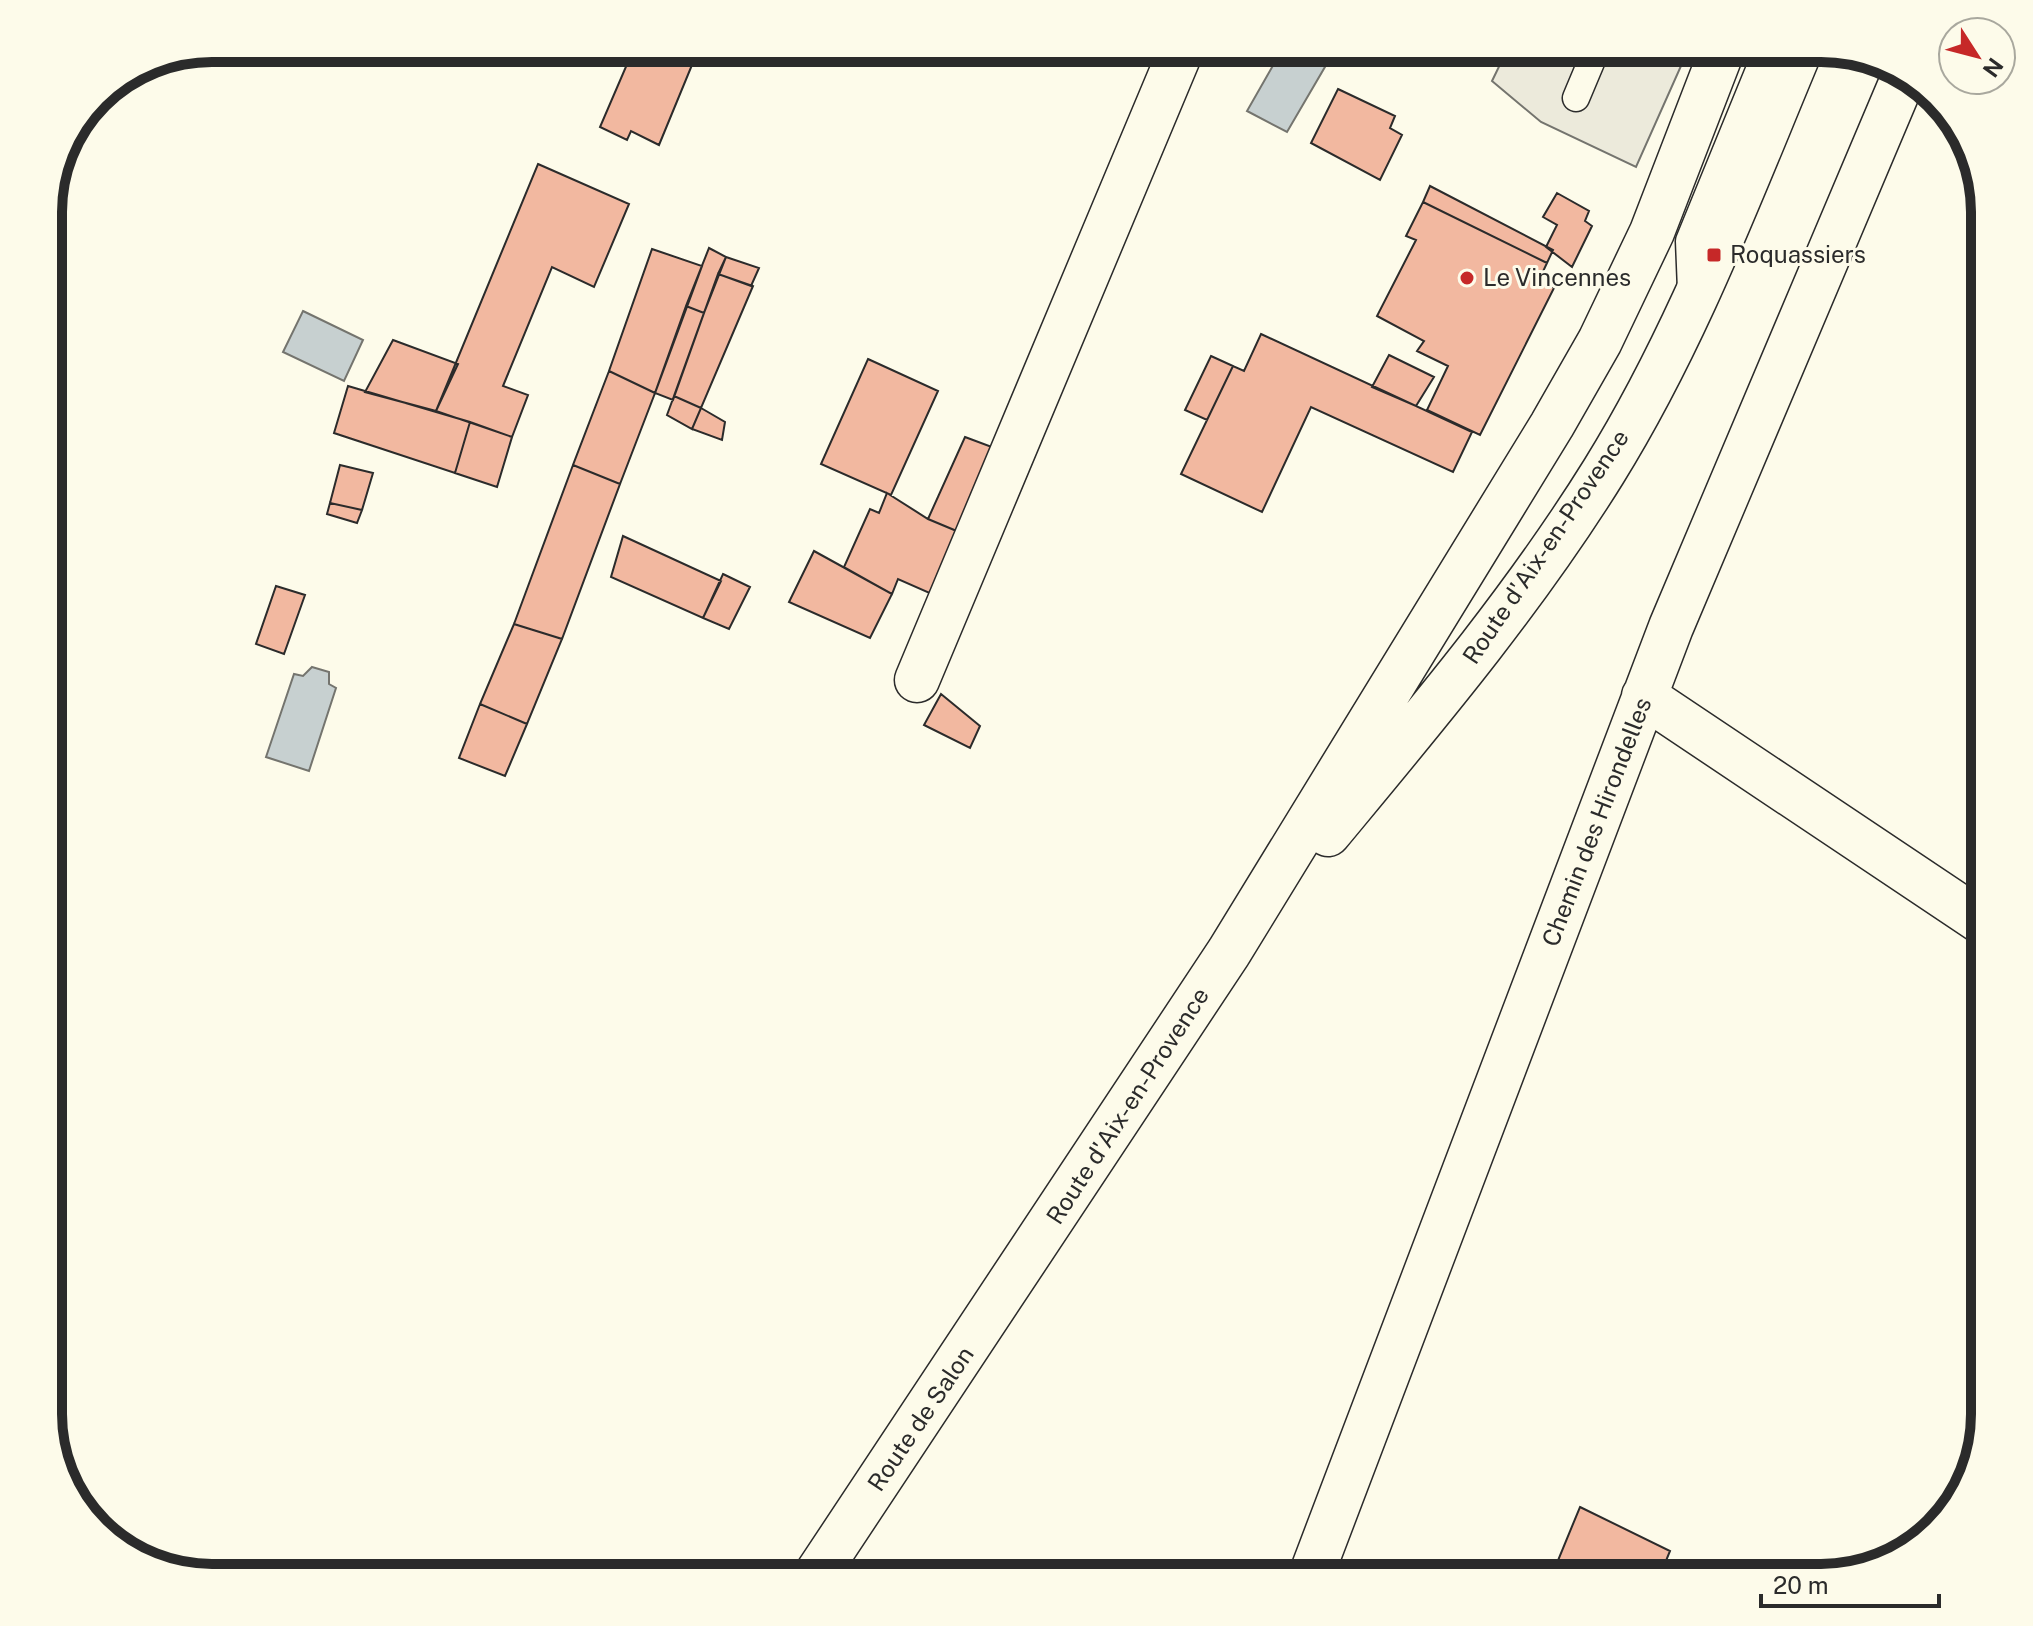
<svg xmlns="http://www.w3.org/2000/svg" width="2033" height="1626" font-family="'Public Sans',sans-serif">
<rect width="100%" height="100%" fill="#fdfbea"/>
<path fill="#eceadb" stroke="#74746e" stroke-width="2" d="M 1508,48 L 1689,48 L 1636,167 L 1541,122 L 1492,81 Z"/>
<path fill="#c7d0d0" stroke="#74746e" stroke-width="2" d="M 1283,48 L 1309,48 L 1329,60 L 1287,132 L 1247,111 Z
M 303,311 L 363,340 L 344,381 L 283,352 Z
M 312,667 L 329,672 L 329,684 L 336,688 L 309,771 L 266,757 L 294,674 L 303,676 Z"/>
<path fill="#f2b8a0" stroke="#2b2b2b" stroke-width="2" d="M 634,48 L 699,48 L 659,145 L 631,131 L 627,140 L 600,127 Z
M 1338,89 L 1395,116 L 1390,128 L 1402,135 L 1380,180 L 1311,143 Z
M 538,164 L 629,204 L 594,287 L 552,267 L 503,386 L 528,395 L 512,437 L 436,411 Z
M 1430,186 L 1553,250 L 1547,263 L 1423,202 Z
M 1557,193 L 1589,211 L 1585,221 L 1592,226 L 1572,267 L 1546,247 L 1557,225 L 1543,217 Z
M 1423,202 L 1547,263 L 1539,280 L 1554,288 L 1480,435 L 1427,410 L 1448,366 L 1417,351 L 1424,341 L 1377,316 L 1416,240 L 1406,236 Z
M 709,248 L 726,257 L 704,313 L 686,306 Z
M 652,249 L 702,266 L 655,393 L 609,371 Z
M 726,257 L 759,268 L 751,286 L 718,274 Z
M 718,274 L 753,286 L 701,408 L 674,396 Z
M 686,306 L 704,313 L 673,400 L 655,393 Z
M 1261,334 L 1472,432 L 1453,472 L 1311,407 L 1262,512 L 1181,474 L 1233,366 L 1244,371 Z
M 393,340 L 458,364 L 436,411 L 365,392 Z
M 1389,355 L 1434,377 L 1416,406 L 1372,387 Z
M 1211,356 L 1233,366 L 1207,420 L 1185,410 Z
M 868,359 L 938,391 L 891,495 L 821,464 Z
M 609,371 L 655,393 L 620,484 L 573,465 Z
M 348,386 L 470,422 L 455,473 L 334,433 Z
M 674,396 L 701,408 L 692,429 L 667,415 Z
M 701,408 L 725,422 L 722,440 L 692,429 Z
M 470,422 L 512,437 L 497,487 L 455,473 Z
M 965,437 L 1008,453 L 971,537 L 928,519 Z
M 340,465 L 373,473 L 362,510 L 330,503 Z
M 573,465 L 620,484 L 562,639 L 514,624 Z
M 887,493 L 928,519 L 959,532 L 934,595 L 898,579 L 892,594 L 844,567 L 870,509 L 879,513 Z
M 330,503 L 362,510 L 357,523 L 327,514 Z
M 623,536 L 721,581 L 703,618 L 611,577 Z
M 814,551 L 892,594 L 870,638 L 789,602 Z
M 723,574 L 750,587 L 729,629 L 703,618 Z
M 276,586 L 305,595 L 284,654 L 256,644 Z
M 514,624 L 562,639 L 527,724 L 480,704 Z
M 941,694 L 980,726 L 970,748 L 924,725 Z
M 480,704 L 527,724 L 505,776 L 459,758 Z
M 1580,1507 L 1670,1551 L 1659,1578 L 1552,1575 Z"/>
<g fill="none" stroke-linecap="round" stroke-linejoin="round">
<g stroke="#2b2b2b" stroke-width="29">
<path id="service" d="M 1576,98 L 1597,48
M 1691,290 L 1689,241 L 1768,48"/>
</g>
<g stroke="#2b2b2b" stroke-width="47">
<path id="minor" d="M 917,680 L 1182,48
M 1644,696 L 1985,924
M 1310,1578 L 1671,627 L 1905,74"/>
</g>
<g stroke="#2b2b2b" stroke-width="47">
<path id="primary" d="M 1328,834 C 1425,717 1524,600 1604,471 C 1686,339 1741,191 1801,48
M 814,1578 L 1229,952 L 1552,425 L 1600,341 L 1652,232 L 1723,48"/>
</g>
<use href="#service" stroke="#fdfbea" stroke-width="26"/>
<use href="#minor" stroke="#fdfbea" stroke-width="44"/>
<use href="#primary" stroke="#fdfbea" stroke-width="44"/>
</g>
<g fill="#c62828" stroke="#fdfbea" stroke-width="3">
<rect x="1706" y="247" width="16" height="16" rx="4"/>
<circle cx="1467" cy="278" r="8"/>
</g>
<g text-anchor="middle" stroke-width="6" stroke-linejoin="round" paint-order="stroke">
<g font-size="24" fill="#2b2b2b" stroke="#fdfbea" text-anchor="start">
<text x="1730" y="263">Roquassiers</text>
<text x="1483" y="286">Le Vincennes</text>
</g>
<g font-size="24" fill="#2b2b2b" stroke="#fdfbea">
<text transform="translate(1546 547) rotate(-56)" y="8">Route d'Aix-en-Provence</text>
<text transform="translate(1597 822) rotate(-69)" y="8">Chemin des Hirondelles</text>
<text transform="translate(1128 1106) rotate(-57)" y="8">Route d'Aix-en-Provence</text>
<text transform="translate(921 1419) rotate(-56)" y="8">Route de Salon</text>
</g>
</g>
<path d="M0 0H2033V1626H0ZM212 62H1821A150 150 0 0 1 1971 212V1414A150 150 0 0 1 1821 1564H212A150 150 0 0 1 62 1414V212A150 150 0 0 1 212 62Z" fill="#fdfbea" fill-rule="evenodd"/>
<path fill="none" stroke="#2b2b2b" stroke-width="10" d="M212 62H1821A150 150 0 0 1 1971 212V1414A150 150 0 0 1 1821 1564H212A150 150 0 0 1 62 1414V212A150 150 0 0 1 212 62Z"/>
<g transform="translate(1977 56) rotate(126)"><circle r="38" fill="#fdfbea" stroke="#a9a89e" stroke-width="2"/>
<path d="M0-6L14 30L0 20L-14 30Z" fill="#c62828"/>
<text y="-12" font-size="22" font-weight="bold" text-anchor="middle" fill="#2b2b2b">N</text>
</g>
<path d="M1761 1594v12h178v-12" fill="none" stroke="#2b2b2b" stroke-width="4"/>
<text x="1773" y="1594" font-size="24" fill="#2b2b2b" stroke="#fdfbea" stroke-width="6" paint-order="stroke">20 m</text>
</svg>
